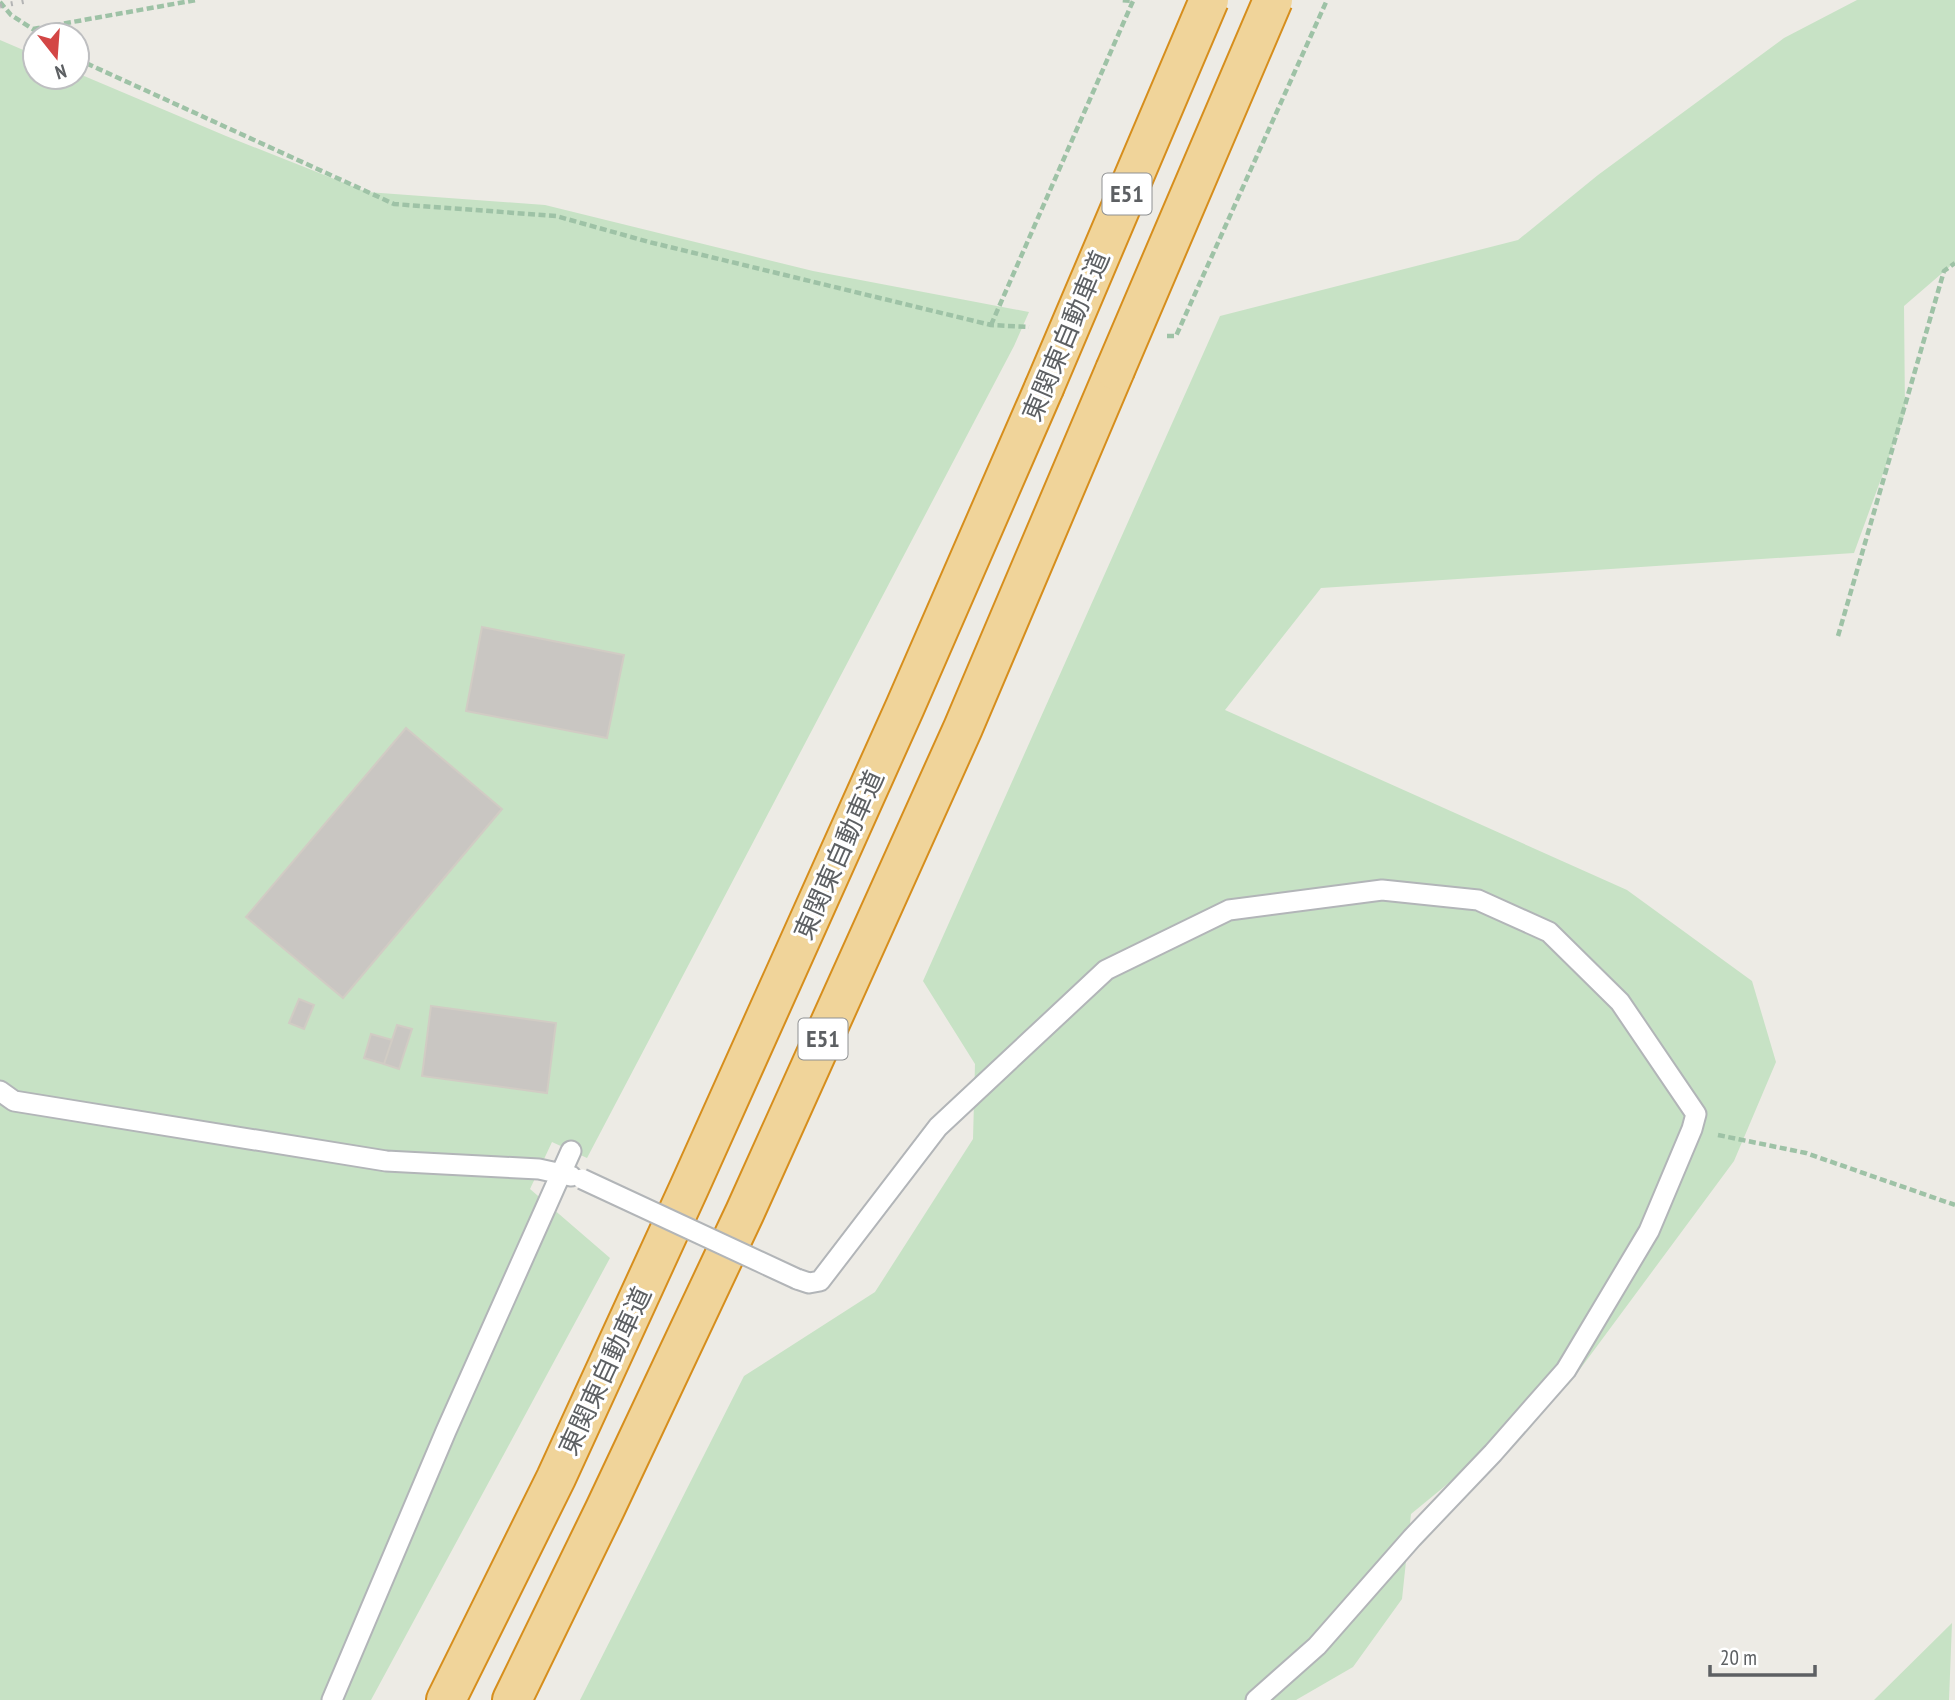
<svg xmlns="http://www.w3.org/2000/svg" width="1955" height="1700" font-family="'PT Sans Narrow','Noto Sans JP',sans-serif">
<rect width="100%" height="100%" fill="#edebe5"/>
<path fill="#c7e2c5" d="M 1857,0 L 1955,0 L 1955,262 L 1904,306 L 1905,413 L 1854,553 L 1321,588 L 1225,710 L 1627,890 L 1752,981 L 1776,1062 L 1734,1161 L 1569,1384 L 1411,1514 L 1402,1599 L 1353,1667 L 1296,1700 L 580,1700 L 744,1376 L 875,1292 L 973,1139 L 975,1064 L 923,981 L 1220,316 L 1518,240 L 1598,175 L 1784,38 Z
M 0,40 L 35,55 L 35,77 L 77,77 L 77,73 L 226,136 L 367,192 L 545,205 L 813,271 L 1029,312 L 1014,346 L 587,1158 L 552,1142 L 530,1189 L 610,1258 L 371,1700 L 0,1700 Z
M 1952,1623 L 1949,1700 L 1874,1700 Z"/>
<path fill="#c9c6c2" stroke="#d1ccc4" stroke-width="2" d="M 482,627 L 624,655 L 607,738 L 466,711 Z
M 406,728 L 502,809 L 343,998 L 246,917 Z
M 299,999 L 314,1005 L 304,1029 L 289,1023 Z
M 431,1006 L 556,1023 L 547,1093 L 422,1076 Z
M 397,1025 L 412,1029 L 399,1069 L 384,1064 Z
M 371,1034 L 392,1040 L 384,1064 L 364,1058 Z"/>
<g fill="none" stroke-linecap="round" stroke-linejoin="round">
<g stroke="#b2b5b8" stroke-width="23">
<path id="lane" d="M 0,1091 L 14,1101 L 386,1161 L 539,1169 L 571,1176
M 797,1279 L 809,1283 L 820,1281 L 938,1127 L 1106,970 L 1229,910 L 1382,890 L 1478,900 L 1549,932 L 1620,1002 L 1696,1114 L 1692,1129 L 1649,1231 L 1566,1370 L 1493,1453 L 1412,1538 L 1317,1646 L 1256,1700
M 332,1700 L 446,1431 L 571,1151"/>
</g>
<g stroke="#d68e1d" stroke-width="42">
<path id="highway" d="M 446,1700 L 556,1478 L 689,1188 L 905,707 L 1044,388
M 512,1700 L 605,1509 L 745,1212 L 963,728 L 1115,370"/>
</g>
<path stroke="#9ec2a6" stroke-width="4.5" stroke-dasharray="7 3.5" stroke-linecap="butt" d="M 0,2 L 11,15 L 42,35
M 33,29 L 196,0
M 77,59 L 394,204 L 556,216 L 649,242 L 991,325 L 1029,327
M 991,325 L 1133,1 L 1120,0
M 1167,336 L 1176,336 L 1327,0
M 1838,636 L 1944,271 L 1955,263
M 1718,1135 L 1806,1153 L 1955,1205"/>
<use href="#lane" stroke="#fff" stroke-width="19"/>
<use href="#highway" stroke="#f0d49a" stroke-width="38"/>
<path stroke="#b3b4b4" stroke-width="5" stroke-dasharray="2 9" stroke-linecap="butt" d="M 0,6 L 31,0"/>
<g stroke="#b2b5b8" stroke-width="23" stroke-linecap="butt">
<path id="lane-bridge" d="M 582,1179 L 797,1279"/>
</g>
<g stroke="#d68e1d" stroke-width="42" stroke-linecap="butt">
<path id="highway-bridge" d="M 1115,370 L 1273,0
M 1044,388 L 1209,0"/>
</g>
<use href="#lane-bridge" stroke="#fff" stroke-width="19"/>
<use href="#highway-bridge" stroke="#f0d49a" stroke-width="38"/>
</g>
<g text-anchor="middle" stroke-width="6" stroke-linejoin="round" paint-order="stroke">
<g fill="#fff" stroke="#8e9092" stroke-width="2">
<rect x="1102.5" y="173.5" width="49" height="41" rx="5"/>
<rect x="798.5" y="1018.5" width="49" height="41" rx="5"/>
</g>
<g font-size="24" font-weight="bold" fill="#5d6063">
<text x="1127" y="202">E51</text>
<text x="823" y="1047">E51</text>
</g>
<g font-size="26" fill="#5d6063" stroke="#fff">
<text transform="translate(1066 336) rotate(-67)" y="9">東関東自動車道</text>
<text transform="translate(839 855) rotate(-66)" y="9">東関東自動車道</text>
<text transform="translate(605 1371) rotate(-65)" y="9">東関東自動車道</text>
</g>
</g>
<g transform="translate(56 56) rotate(163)"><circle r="33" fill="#ffffff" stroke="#bebfc1" stroke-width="2"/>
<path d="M0-5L12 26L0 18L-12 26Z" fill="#d34645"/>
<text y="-10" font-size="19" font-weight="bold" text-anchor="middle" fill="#5d6063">N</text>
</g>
<path d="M1710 1665v10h105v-10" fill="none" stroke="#5d6063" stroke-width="3.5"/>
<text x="1720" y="1665" font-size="21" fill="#5d6063" stroke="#ffffff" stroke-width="5" paint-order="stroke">20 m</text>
</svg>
